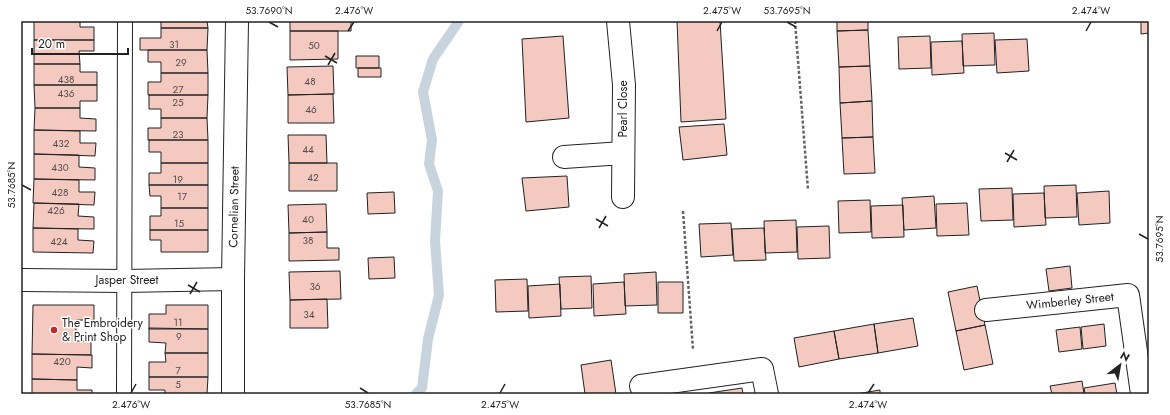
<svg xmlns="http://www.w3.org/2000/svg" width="1170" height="415" font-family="Jost,sans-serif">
<rect width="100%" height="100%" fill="#fff"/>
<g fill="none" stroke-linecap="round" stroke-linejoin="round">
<path stroke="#c7d3dd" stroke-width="10" d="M 416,394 L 422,388 L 428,339 L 439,295 L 435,241 L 438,191 L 429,164 L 432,140 L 423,92 L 433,59 L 459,21"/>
</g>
<path fill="#f3c9c0" stroke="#222" d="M 34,21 L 80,21 L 80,27 L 94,27 L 94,40 L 34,40 Z
M 161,21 L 207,21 L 208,28 L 161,28 Z
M 290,21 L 351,21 L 351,31 L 290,31 Z
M 677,21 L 720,21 L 726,119 L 681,122 Z
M 837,21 L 868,21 L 868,30 L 837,31 Z
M 1141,21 L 1149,21 L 1149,33 L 1141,34 Z
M 161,28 L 208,28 L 207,50 L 140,50 L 140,38 L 161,38 Z
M 868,30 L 870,66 L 839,67 L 837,31 Z
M 290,31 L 338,31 L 338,59 L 290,60 Z
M 994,33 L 995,65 L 963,66 L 962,34 Z
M 563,36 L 569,118 L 526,122 L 522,39 Z
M 930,36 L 931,68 L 899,69 L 898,37 Z
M 1027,39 L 1029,71 L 997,73 L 995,40 Z
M 34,40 L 94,40 L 94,51 L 79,51 L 80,64 L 34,64 Z
M 962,41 L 964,73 L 932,75 L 931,42 Z
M 148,50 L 207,50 L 208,73 L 161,73 L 161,62 L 148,62 Z
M 356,56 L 379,56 L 379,68 L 356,68 Z
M 34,64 L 80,64 L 80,72 L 97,72 L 97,85 L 34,85 Z
M 333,66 L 334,94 L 288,95 L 287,67 Z
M 870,66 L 872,101 L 840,103 L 839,67 Z
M 358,68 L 381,68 L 381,77 L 358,77 Z
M 161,73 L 208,73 L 208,95 L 148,95 L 148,82 L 161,82 Z
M 34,85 L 97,85 L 97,101 L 80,101 L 80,108 L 35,108 Z
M 333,94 L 334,123 L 288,123 L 288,95 Z
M 149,95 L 208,95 L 207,118 L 161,118 L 161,109 L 149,109 Z
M 872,101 L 873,137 L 842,138 L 840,103 Z
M 35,108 L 80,108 L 80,118 L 96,119 L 96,131 L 34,130 Z
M 161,118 L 207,118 L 208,140 L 148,140 L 148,128 L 161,128 Z
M 724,124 L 727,155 L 683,160 L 679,127 Z
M 34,130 L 80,131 L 80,143 L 96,143 L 95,156 L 34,154 Z
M 288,135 L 326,135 L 327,163 L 289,163 Z
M 873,137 L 875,173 L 844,174 L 842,138 Z
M 149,140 L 208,140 L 208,163 L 161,163 L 161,152 L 149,152 Z
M 34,154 L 79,155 L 79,167 L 95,168 L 95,180 L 34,179 Z
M 161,163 L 208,163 L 208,185 L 149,185 L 149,173 L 161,173 Z
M 289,163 L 337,163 L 337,191 L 289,191 Z
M 567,176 L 569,207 L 526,211 L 522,178 Z
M 34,179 L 79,180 L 79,192 L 95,192 L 94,205 L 33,203 Z
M 149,185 L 208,185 L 208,208 L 161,208 L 161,196 L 150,196 Z
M 1076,185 L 1077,217 L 1045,218 L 1044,186 Z
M 1012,188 L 1013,220 L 981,221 L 979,189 Z
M 1109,191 L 1110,223 L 1079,225 L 1077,193 Z
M 394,192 L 395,213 L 368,214 L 367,193 Z
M 1044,193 L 1046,225 L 1014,227 L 1013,194 Z
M 934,196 L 936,228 L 904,230 L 902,198 Z
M 870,200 L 871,232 L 839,233 L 838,201 Z
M 34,203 L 79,204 L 78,216 L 94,217 L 94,229 L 33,228 Z
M 967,203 L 969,235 L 937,236 L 936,204 Z
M 326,204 L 327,232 L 289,233 L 288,205 Z
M 903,205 L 904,237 L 872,238 L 871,206 Z
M 161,208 L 208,208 L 208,230 L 150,230 L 150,216 L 161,216 Z
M 796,220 L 797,252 L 765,253 L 764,221 Z
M 731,223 L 733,255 L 701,257 L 699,224 Z
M 829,226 L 830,258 L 798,259 L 797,227 Z
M 33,228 L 78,229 L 78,240 L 94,241 L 93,253 L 33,252 Z
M 764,228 L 766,260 L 734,261 L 732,229 Z
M 150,230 L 208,230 L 208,252 L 161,252 L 161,240 L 150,240 Z
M 327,232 L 327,248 L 339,248 L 339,260 L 289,261 L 289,233 Z
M 394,257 L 395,278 L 369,279 L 368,258 Z
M 1070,266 L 1072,288 L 1049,291 L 1046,269 Z
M 340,271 L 341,299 L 290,300 L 289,272 Z
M 656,272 L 657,305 L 625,306 L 624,274 Z
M 591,276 L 592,308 L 561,309 L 559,277 Z
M 527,279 L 528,311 L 496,312 L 495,280 Z
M 624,282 L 626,314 L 594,316 L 593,284 Z
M 658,282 L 683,282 L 683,313 L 658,313 Z
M 560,284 L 561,316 L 529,318 L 528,286 Z
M 977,286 L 985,325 L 956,331 L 948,292 Z
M 327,299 L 328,328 L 290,328 L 290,300 Z
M 33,305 L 94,305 L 94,320 L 76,320 L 76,341 L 91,341 L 91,355 L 32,354 Z
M 166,305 L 208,305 L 208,329 L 149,329 L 149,314 L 166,314 Z
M 913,318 L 918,346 L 878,353 L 874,324 Z
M 874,324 L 878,353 L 839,359 L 834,331 Z
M 1104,324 L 1106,346 L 1083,349 L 1081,327 Z
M 985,325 L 993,364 L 964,370 L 956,331 Z
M 1080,327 L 1082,349 L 1059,352 L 1056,330 Z
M 149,328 L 208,329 L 208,353 L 165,353 L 166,343 L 149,342 Z
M 834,331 L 839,359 L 799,367 L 794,338 Z
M 165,353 L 208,353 L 208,377 L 149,377 L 149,362 L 166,362 Z
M 32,354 L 92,355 L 92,368 L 77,367 L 77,380 L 32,379 Z
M 611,360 L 616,394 L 585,394 L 581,365 Z
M 149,377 L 208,377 L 207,394 L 165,394 L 165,390 L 149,390 Z
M 32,379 L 77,380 L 77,390 L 92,390 L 92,394 L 32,394 Z
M 1082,381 L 1084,394 L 1052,394 L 1050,386 Z
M 1115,383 L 1117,394 L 1085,394 L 1084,388 Z
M 742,388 L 743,394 L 709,394 L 709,393 Z
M 880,390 L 880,394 L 856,394 Z"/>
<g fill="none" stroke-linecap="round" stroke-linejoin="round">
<g stroke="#222" stroke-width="16">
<path id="service" d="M 124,394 L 125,21"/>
</g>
<g stroke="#222" stroke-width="24">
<path id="minor" d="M 618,21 L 624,85 L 623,197
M 564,157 L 623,153
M 21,280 L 124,281 L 233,279
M 986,310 L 1128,295 L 1142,394
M 641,386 L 762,369 L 767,394
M 233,394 L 233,279 L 237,21"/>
</g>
<path stroke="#646464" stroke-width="2.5" stroke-dasharray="3 2" stroke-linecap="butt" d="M 795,21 L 808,190
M 683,211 L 693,350"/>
<use href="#service" stroke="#fff" stroke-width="14"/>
<use href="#minor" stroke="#fff" stroke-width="22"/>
</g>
<path fill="none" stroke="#222" stroke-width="1.5" d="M 269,22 L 278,27M 787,22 L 796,27M 348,31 L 354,22M 717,31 L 722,22M 1086,31 L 1091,22M 325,56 L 337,63M 328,65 L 335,53M 1005,153 L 1017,160M 1007,162 L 1014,150M 22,185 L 31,190M 596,219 L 608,226M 599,228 L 606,216M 1139,234 L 1148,239M 188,285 L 200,292M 190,294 L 197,282M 360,388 L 368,393M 131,393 L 136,384M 500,393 L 505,384M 868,393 L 874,384"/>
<circle fill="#c62828" stroke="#fff" stroke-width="1.5" cx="54" cy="330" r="4"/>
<g text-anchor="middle" stroke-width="3" stroke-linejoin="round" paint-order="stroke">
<g font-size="10" fill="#564c4a">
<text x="174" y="48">31</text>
<text x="314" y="49">50</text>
<text x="181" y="66">29</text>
<text x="66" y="83">438</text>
<text x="310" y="85">48</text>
<text x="178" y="93">27</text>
<text x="66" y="97">436</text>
<text x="178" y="106">25</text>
<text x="311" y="113">46</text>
<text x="178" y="138">23</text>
<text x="61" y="147">432</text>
<text x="308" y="153">44</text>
<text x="60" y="171">430</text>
<text x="313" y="181">42</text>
<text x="178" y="183">19</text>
<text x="60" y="196">428</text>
<text x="182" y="200">17</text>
<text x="56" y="214">426</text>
<text x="308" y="223">40</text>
<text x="179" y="227">15</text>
<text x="308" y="244">38</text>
<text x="59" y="245">424</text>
<text x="315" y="290">36</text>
<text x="309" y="318">34</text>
<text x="178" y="326">11</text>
<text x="179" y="340">9</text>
<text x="62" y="365">420</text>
<text x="178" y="374">7</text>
<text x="178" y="388">5</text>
</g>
<g font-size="12" fill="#222" stroke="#fff">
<text transform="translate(623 109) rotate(-90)" y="4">Pearl Close</text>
<text transform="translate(234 207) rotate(-89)" y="4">Cornelian Street</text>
<text x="127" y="284">Jasper Street</text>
<text transform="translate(1070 301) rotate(-6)" y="4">Wimberley Street</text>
</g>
<g font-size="12" fill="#222" stroke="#fff" text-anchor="start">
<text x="62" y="327">The Embroidery<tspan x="62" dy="14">&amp; Print Shop</tspan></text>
</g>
</g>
<rect width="1170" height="415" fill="none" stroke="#ffffff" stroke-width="44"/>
<g transform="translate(1120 365) rotate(31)" stroke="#ffffff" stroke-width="3" paint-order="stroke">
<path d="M0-3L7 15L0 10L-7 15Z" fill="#222222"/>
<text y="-6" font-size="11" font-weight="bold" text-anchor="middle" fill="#222222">N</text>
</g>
<path d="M32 48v6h96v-6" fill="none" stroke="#222222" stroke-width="2"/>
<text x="38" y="48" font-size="12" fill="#222222" stroke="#ffffff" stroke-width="3" paint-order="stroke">20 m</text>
<rect x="22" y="22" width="1126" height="371" fill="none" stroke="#222" stroke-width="1.5"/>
<g font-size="10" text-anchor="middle" fill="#222">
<text x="269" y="14">53.7690°N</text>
<text x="354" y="14">2.476°W</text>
<text x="722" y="14">2.475°W</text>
<text x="787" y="14">53.7695°N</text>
<text x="1091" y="14">2.474°W</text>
<text transform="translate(11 185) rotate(-90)" y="4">53.7685°N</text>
<text transform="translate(1159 239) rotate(-90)" y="4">53.7695°N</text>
<text x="131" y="408">2.476°W</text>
<text x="368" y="408">53.7685°N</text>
<text x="500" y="408">2.475°W</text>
<text x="868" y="408">2.474°W</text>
</g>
</svg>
